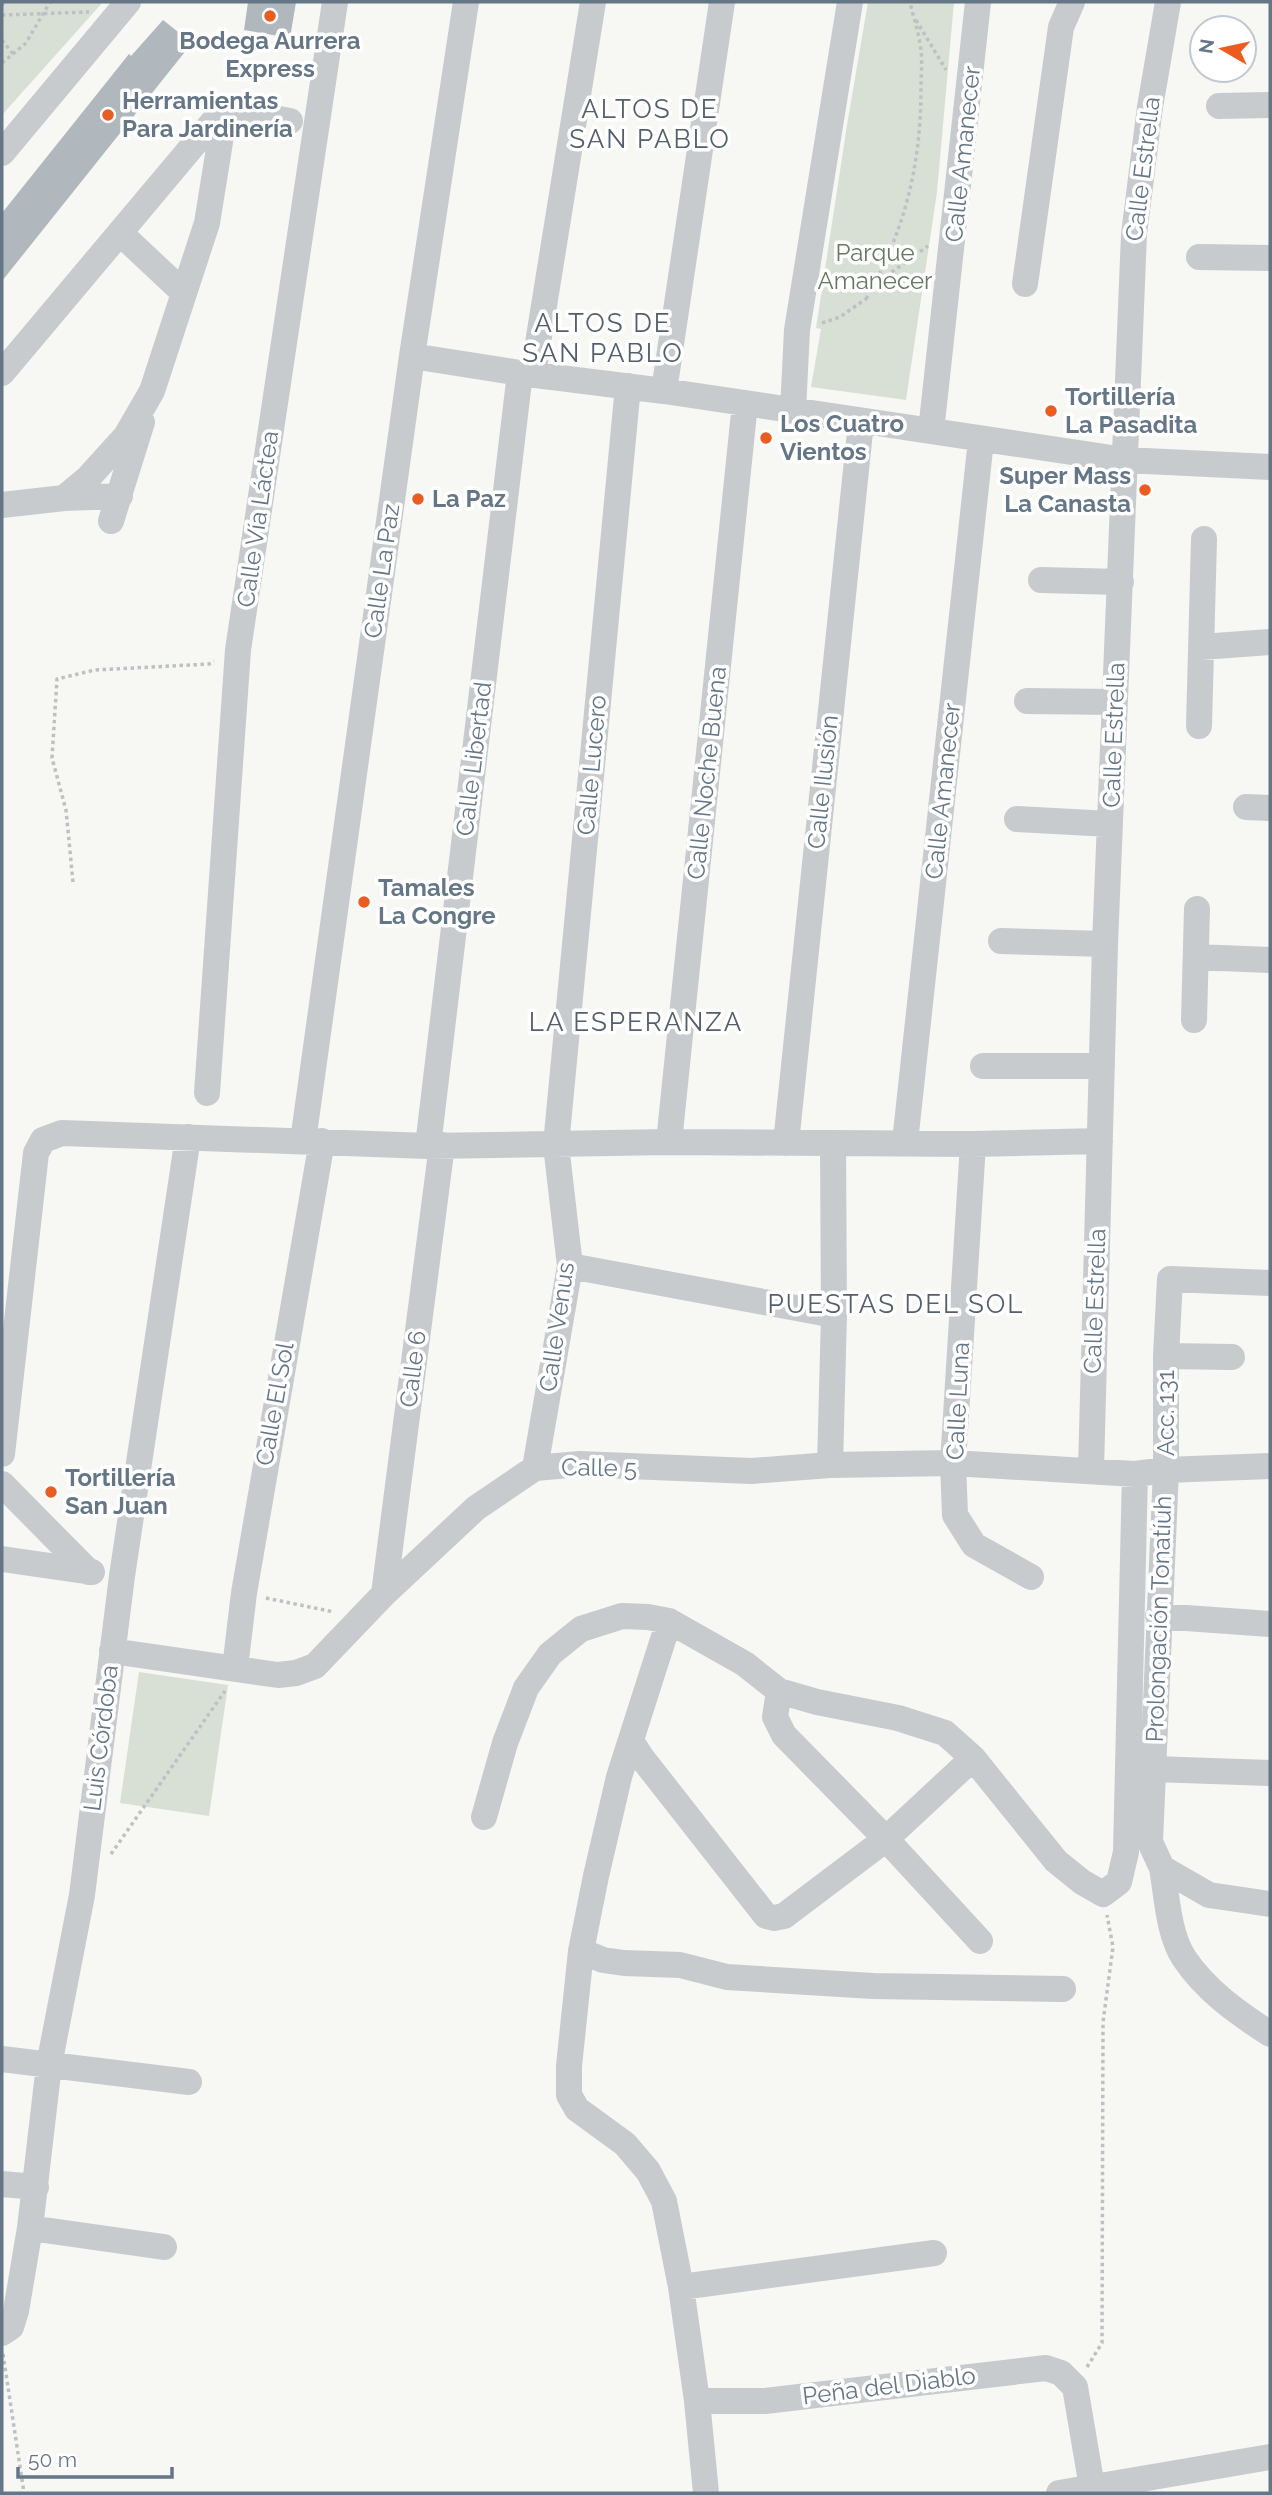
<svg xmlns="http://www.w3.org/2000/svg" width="1272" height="2495" font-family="Raleway,sans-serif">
<rect width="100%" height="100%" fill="#f7f7f4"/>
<path fill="#d8e0d5" d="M 2,2 L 103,2 L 2,115 Z
M 868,2 L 954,2 L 937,192 L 906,400 L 811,387 L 821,329 L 816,328 L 847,125 Z
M 139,1672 L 228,1685 L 209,1816 L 120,1803 Z"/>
<path fill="#b0b7bd" d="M 248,2 L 296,2 L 290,38 L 244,30 Z
M 163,20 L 192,43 L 2,281 L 2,213 L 129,54 L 131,56 Z"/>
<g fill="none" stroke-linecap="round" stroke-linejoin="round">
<path stroke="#bec1c3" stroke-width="3.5" stroke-dasharray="3.5 3.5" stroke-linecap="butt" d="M 2,5 L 4,2
M 2,15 L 89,12
M 916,20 L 946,70
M 2,40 L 13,54
M 2,63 L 26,43 L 50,2
M 872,292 L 889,274 L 928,246
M 866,299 C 905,230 921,166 921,87 C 921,73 923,58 920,44 C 918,30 913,16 910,2
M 822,323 L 840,317 L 867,298
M 73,882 L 66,810 L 52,758 L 57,679 L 95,670 L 209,664 L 214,661
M 266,1598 L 334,1612
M 111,1854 L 225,1691
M 3,2354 L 24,2493
M 1087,2367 L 1102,2343 L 1103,2022 L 1113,1947 L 1107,1915"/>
<path stroke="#c7cbce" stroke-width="26" d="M 1219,106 L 1270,105
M 2,153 L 128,2
M 120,233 L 184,293
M 1199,257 L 1270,258
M 1025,284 L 1061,27 L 1072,2
M 412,356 L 520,373 L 664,391 L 1125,460 L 1270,467
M 2,373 L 217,117 L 235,111 L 290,121
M 533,374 L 593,2
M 664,391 L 722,2
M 793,411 L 797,330 L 850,2
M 931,431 L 978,2
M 64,498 L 88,478 L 126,436 L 152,391 L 207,223 L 221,136 L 217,117
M 2,505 L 64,498 L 120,496
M 111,521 L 142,422
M 1041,580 L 1121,582
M 1201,647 L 1270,642
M 1027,701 L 1114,702
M 1199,726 L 1204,539
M 1246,807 L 1270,808
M 1017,819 L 1110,824
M 1001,941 L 1105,944
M 1196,957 L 1270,960
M 1194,1020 L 1197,909
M 983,1066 L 1102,1066
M 207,1093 L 238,650 L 335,2
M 303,1141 L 412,356 L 466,2
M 669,1142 L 745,403
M 905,1142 L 981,440
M 786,1143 L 861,422
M 973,1144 L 953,1463 L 955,1515 L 974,1545 L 1031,1577
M 428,1146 L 520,373
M 570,1266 L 834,1315
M 1270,1283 L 1170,1279 L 1166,1356 L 1166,1470 L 1150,1842 L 1162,1868 L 1209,1895 L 1270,1904
M 1166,1356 L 1232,1357
M 2,1454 L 36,1153 L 43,1140 L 62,1133 L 428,1146 L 669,1142 L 973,1144 L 1100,1141
M 830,1465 L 834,1315 L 833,1143
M 535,1468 L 570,1266 L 556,1145 L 628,386
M 1091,1470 L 1105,944 L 1134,234 L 1150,107 L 1168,2
M 2,1484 L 89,1572
M 2,1559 L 92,1572
M 384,1594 L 442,1145
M 1158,1616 L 1270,1624
M 669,1621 L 619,1777 L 596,1876 L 581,1951 L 569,2066 L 569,2095 L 577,2109 L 625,2144 L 648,2171 L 664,2201 L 681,2287 L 697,2401 L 706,2493
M 112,1651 L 278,1675 L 296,1673 L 315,1666 L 384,1594 L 476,1508 L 535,1468 L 580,1464 L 751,1471 L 830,1465 L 953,1463 L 1135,1474 L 1166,1470 L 1270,1466
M 235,1668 L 244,1593 L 322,1141
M 779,1691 L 775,1717 L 784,1735 L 886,1839 L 980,1941
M 631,1741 L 642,1758 L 766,1916 L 774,1918 L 784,1916 L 886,1839 L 973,1758
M 1153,1769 L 1270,1773
M 484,1817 L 505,1743 L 526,1688 L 550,1654 L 581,1629 L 622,1616 L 648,1617 L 669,1621 L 745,1664 L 779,1691 L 817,1702 L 898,1718 L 945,1733 L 973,1758 L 1056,1861 L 1082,1882 L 1103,1894 L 1119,1882 L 1126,1852 L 1135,1474
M 1162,1868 C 1167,1896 1168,1933 1184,1958 C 1206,1991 1238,2013 1270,2034
M 581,1951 L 603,1960 L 624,1963 L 680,1965 L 727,1977 L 873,1986 L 1063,1989
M 2,2059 L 189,2082
M 2,2184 L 36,2187
M 30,2228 L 164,2247
M 681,2287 L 934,2253
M 2,2333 L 11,2327 L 16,2311 L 30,2228 L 49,2065 L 82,1895 L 122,1576 L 188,1137
M 697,2401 L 765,2401 L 1046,2368 L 1061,2373 L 1075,2387 L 1093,2493
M 1059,2493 L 1270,2457"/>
</g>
<g fill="#eb5c20" stroke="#fff" stroke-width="2.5">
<circle cx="270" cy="16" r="7"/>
<circle cx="108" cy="115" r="7"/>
<circle cx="1051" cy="411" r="7"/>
<circle cx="766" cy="438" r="7"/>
<circle cx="1145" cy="490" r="7"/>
<circle cx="418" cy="499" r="7"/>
<circle cx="364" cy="902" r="7"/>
<circle cx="51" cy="1492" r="7"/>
</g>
<g text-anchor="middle" stroke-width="7" stroke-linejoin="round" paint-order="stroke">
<g font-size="24" font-weight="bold" fill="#657687" stroke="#fff" text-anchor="start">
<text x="270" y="49" text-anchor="middle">Bodega Aurrera<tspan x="270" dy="28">Express</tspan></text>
<text x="122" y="109">Herramientas<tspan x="122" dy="28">Para Jardinería</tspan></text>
<text x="1065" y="405">Tortillería<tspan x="1065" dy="28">La Pasadita</tspan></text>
<text x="780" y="432">Los Cuatro<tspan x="780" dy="28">Vientos</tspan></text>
<text x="1131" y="484" text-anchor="end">Super Mass<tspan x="1131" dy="28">La Canasta</tspan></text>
<text x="432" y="507">La Paz</text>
<text x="378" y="896">Tamales<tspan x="378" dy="28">La Congre</tspan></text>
<text x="65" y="1486">Tortillería<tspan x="65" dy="28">San Juan</tspan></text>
</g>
<g font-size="24" fill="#657687" stroke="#fff">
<text transform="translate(963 154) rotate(-84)" y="8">Calle Amanecer</text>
<text transform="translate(1143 169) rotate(-83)" y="8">Calle Estrella</text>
<text transform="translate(258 519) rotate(-82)" y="8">Calle Vía Láctea</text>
<text transform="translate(382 571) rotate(-82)" y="8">Calle La Paz</text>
<text transform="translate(1114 735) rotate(-88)" y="8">Calle Estrella</text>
<text transform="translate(474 759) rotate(-83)" y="8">Calle Libertad</text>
<text transform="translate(592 765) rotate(-85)" y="8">Calle Lucero</text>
<text transform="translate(707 773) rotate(-84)" y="8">Calle Noche Buena</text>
<text transform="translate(823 782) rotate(-84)" y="8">Calle Ilusión</text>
<text transform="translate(943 791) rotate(-84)" y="8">Calle Amanecer</text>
<text transform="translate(1095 1301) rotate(-88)" y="8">Calle Estrella</text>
<text transform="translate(557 1327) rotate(-82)" y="8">Calle Venus</text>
<text transform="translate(413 1369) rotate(-83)" y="8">Calle 6</text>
<text transform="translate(958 1401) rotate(-87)" y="8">Calle Luna</text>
<text transform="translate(275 1404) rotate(-80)" y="8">Calle El Sol</text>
<text transform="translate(1166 1413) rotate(-90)" y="8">Acc. 131</text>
<text transform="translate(599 1468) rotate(1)" y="8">Calle 5</text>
<text transform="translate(1159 1619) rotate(-88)" y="8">Prolongación Tonatíuh</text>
<text transform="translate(101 1738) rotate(-83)" y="8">Luis Córdoba</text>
<text transform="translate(889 2386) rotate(-7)" y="8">Peña del Diablo</text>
</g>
<g font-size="24" fill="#647960" stroke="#fff">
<text x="875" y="261">Parque<tspan x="875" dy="28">Amanecer</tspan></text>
</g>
<g font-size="26" letter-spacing="2" fill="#535f6b" stroke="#fff">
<text x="650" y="118">ALTOS DE<tspan x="650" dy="30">SAN PABLO</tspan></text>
<text x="603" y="332">ALTOS DE<tspan x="603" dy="30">SAN PABLO</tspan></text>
<text x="636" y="1031">LA ESPERANZA</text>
<text x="896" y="1313">PUESTAS DEL SOL</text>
</g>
</g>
<rect width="1272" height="2495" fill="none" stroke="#657687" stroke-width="7"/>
<g transform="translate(1223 49) rotate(279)"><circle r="33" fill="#ffffff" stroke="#c1c8cf" stroke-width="2"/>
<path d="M0-5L12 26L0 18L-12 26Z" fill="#eb5c20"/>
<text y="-10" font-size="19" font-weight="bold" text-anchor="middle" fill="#657687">N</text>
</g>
<path d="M18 2467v10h154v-10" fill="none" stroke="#657687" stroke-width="3.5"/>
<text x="28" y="2467" font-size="21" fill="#657687" stroke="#ffffff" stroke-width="5" paint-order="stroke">50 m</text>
</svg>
